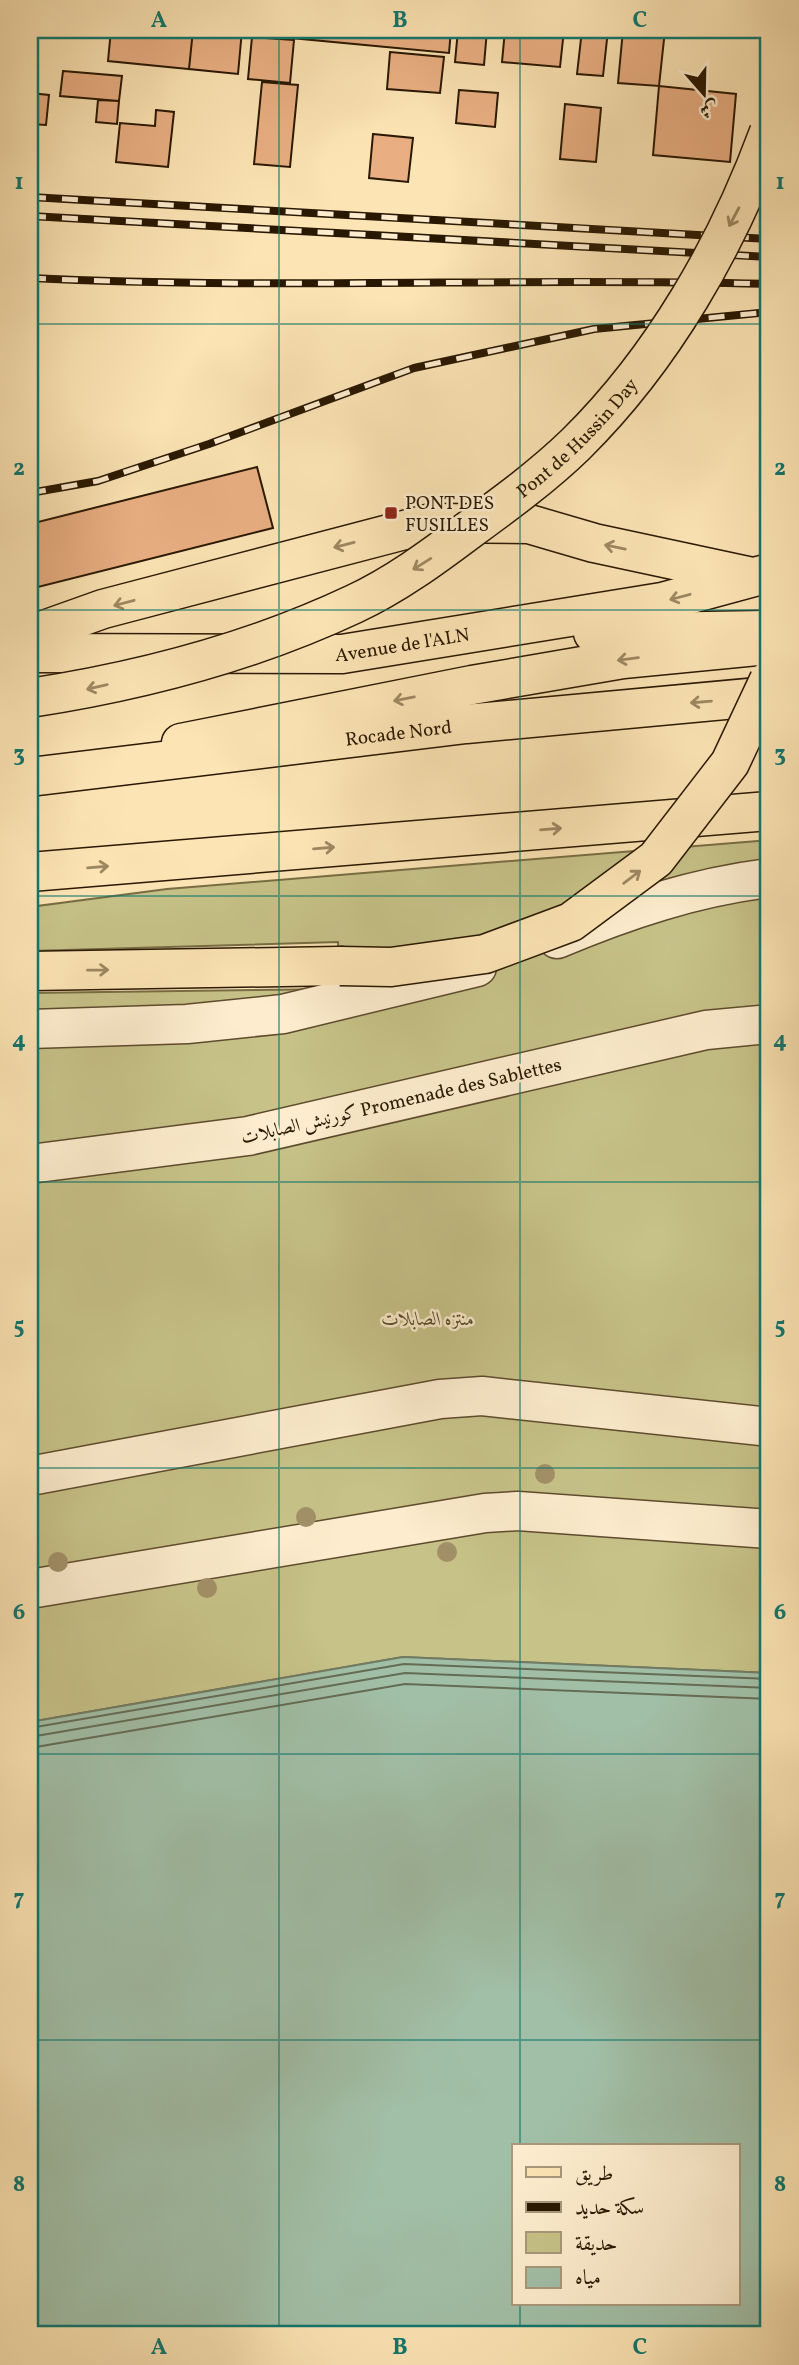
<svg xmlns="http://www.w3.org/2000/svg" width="799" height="2365" font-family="Vollkorn,Amiri,serif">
<rect width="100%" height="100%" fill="#fce4b4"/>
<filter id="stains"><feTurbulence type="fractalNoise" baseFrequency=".00286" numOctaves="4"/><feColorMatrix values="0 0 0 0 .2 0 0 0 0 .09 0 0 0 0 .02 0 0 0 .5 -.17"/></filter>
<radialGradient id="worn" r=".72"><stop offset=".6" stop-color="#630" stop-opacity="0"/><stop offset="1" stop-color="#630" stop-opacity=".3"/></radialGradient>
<path fill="#c6c288" stroke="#786d44" stroke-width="2" d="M 769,840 L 769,1673 L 403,1657 L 30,1722 L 30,993 L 339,989 L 338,942 L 30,951 L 30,907 L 167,889 Z"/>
<path fill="#a1bfa7" stroke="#717c64" stroke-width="2" fill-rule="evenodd" d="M 403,1657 L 769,1673 L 769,2335 L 30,2335 L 30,1722 ZM 514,2146 L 738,2146 L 738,2304 L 514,2304 Z"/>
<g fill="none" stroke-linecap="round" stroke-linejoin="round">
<path stroke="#656c54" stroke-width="2" d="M 30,1728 L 404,1664 L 769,1679
M 30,1737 L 405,1673 L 769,1688
M 30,1748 L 405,1684 L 769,1699"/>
</g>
<path fill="#e9af82" stroke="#291800" stroke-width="2" d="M 111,30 L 242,30 L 238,74 L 108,61 Z
M 193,30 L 242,30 L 238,74 L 189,69 Z
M 282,30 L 451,30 L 449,53 L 281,37 Z
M 458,30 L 487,30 L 484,65 L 455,62 Z
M 505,30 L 564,30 L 560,67 L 502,62 Z
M 582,30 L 608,30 L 603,76 L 577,74 Z
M 623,30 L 665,30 L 659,86 L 618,83 Z
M 252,37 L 294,40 L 290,83 L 248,79 Z
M 390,52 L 444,57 L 440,93 L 387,89 Z
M 63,71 L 122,76 L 119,101 L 60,96 Z
M 262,82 L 298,85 L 290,167 L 254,164 Z
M 659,86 L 736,94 L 730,162 L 653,155 Z
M 459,90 L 498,93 L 495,127 L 456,123 Z
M 30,93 L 49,95 L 46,125 L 30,124 Z
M 98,100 L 119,101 L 117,124 L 96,122 Z
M 565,104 L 601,108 L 596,162 L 560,159 Z
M 156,110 L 174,112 L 168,167 L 116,162 L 120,123 L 155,126 Z
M 373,134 L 413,138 L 408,182 L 369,178 Z
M 257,467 L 273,528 L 30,589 L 30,524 Z"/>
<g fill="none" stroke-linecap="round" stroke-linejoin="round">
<g stroke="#5e4b2d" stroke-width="41">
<path id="minor" d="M 557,939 C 626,910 695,887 769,878
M 30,1029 L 187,1024 L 283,1014 L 477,967
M 30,1164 L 248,1136 L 706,1030 L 769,1024
M 30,1476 L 440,1399 L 482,1396 L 769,1427
M 30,1589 L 485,1513 L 518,1511 L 769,1529"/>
</g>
<g stroke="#291800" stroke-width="41">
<path id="major" d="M 181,743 L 472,685 L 623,659 L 769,645"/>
</g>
<g stroke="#291800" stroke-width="41">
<g id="highway">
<path d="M 593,633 L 769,630"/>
<path d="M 30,635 L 103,609 L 431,523 L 529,524 L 594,543 L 748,576"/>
<path id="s1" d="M 30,653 L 342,654 L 662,602 L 769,573"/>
<path id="s2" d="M 30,777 L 466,724 L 769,696"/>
<path d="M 30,872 L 769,811"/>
<path d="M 30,971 L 340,966"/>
</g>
</g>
<use href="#minor" stroke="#fdedce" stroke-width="38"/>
<use href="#major" stroke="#fce4b4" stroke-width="38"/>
<use href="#highway" stroke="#fce4b4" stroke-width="38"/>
<g stroke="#291800" stroke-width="8">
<path id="rail" d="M 30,197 L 769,239
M 30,216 L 769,257
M 30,278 C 276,290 523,277 769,284
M 30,493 L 98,481 L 209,444 L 414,368 L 594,329 L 769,312"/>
</g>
<use href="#rail" stroke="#fdedce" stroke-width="5" stroke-dasharray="16" stroke-linecap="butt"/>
<g stroke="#291800" stroke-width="41" stroke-linecap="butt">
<g id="highway-bridge">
<path id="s3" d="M 30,698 C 141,681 252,652 354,604 C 395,585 433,557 469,530 C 506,503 543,476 576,444 C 663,358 727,246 769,132"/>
<path d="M 340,966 L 391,967 L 485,954 L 571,922 L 656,859 L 730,763 L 769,680"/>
</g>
</g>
<use href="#highway-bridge" stroke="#fce4b4" stroke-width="38"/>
</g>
<g fill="#a29068">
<circle cx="545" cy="1474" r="10"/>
<circle cx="306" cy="1517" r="10"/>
<circle cx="447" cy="1552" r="10"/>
<circle cx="58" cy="1562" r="10"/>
<circle cx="207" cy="1588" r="10"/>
</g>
<defs><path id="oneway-shaft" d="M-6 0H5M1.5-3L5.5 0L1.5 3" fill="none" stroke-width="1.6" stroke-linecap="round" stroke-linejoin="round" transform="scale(1.75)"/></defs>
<g stroke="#9d8863">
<use href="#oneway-shaft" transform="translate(734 217) rotate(118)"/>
<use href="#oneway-shaft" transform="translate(344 545) rotate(166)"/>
<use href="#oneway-shaft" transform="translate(615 547) rotate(-168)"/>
<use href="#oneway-shaft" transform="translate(422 564) rotate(148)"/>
<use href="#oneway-shaft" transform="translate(680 597) rotate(165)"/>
<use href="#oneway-shaft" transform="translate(124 603) rotate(165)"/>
<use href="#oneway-shaft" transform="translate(628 659) rotate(173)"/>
<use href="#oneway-shaft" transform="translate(97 687) rotate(167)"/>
<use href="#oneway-shaft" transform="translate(404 699) rotate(169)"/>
<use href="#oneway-shaft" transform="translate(701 702) rotate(175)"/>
<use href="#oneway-shaft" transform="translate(551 829) rotate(-5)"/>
<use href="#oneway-shaft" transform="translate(324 848) rotate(-5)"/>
<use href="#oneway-shaft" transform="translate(98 867) rotate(-5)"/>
<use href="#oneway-shaft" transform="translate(632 877) rotate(-37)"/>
<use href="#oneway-shaft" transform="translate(98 970) rotate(-1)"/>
</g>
<path fill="none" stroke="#0f766e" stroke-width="2" stroke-opacity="0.55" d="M 279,30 L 279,2335M 520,30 L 520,2146M 30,324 L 769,324M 30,610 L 769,610M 30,896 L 769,896M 30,1182 L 769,1182M 30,1468 L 769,1468M 30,1754 L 769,1754M 30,2040 L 769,2040M 520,2304 L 520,2335"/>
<rect fill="#8f2418" stroke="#fdedce" stroke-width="2.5" x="384" y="506" width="14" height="14" rx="3.5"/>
<g text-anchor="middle" stroke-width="5" stroke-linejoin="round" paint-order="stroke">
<g font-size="19" fill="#291800" stroke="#fdedce">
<text dy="7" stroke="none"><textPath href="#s3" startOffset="618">Pont de Hussin Day</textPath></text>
<text dy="7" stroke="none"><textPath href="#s1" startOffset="373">Avenue de l'ALN</textPath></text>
<text dy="7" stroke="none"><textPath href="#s2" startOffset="371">Rocade Nord</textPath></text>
<text transform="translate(401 1100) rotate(-13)" y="7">كورنيش الصابلات Promenade des Sablettes</text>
</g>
<g font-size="19" fill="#291800" stroke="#fdedce" text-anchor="start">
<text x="405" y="509">PONT DES<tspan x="405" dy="22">FUSILLES</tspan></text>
</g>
<g font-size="19" font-style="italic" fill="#584b29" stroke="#fdedce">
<text x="428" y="1325">منتزه الصابلات</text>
</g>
</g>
<rect width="799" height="2365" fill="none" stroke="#fce4b4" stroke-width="77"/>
<rect x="512" y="2144" width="228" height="161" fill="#fdedce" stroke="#a8987c" stroke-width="2"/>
<rect x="526" y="2167" width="35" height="10" fill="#fce4b4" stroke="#a8987c" stroke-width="2"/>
<text x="575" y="2180" font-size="21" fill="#291800">طريق</text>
<rect x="526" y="2202" width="35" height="10" fill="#291800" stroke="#a8987c" stroke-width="2"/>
<text x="575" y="2214" font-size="21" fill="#291800">سكة حديد</text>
<rect x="526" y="2232" width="35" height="21" fill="#c6c288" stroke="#a8987c" stroke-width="2"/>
<text x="575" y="2250" font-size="21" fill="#291800">حديقة</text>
<rect x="526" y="2267" width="35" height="21" fill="#a1bfa7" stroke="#a8987c" stroke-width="2"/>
<text x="575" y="2284" font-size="21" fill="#291800">مياه</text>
<g transform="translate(704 94) rotate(160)" stroke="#fdedce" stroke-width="5" paint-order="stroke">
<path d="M0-5L12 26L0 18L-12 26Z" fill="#291800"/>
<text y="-10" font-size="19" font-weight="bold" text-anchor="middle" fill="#291800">ش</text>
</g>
<rect x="38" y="38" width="722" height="2288" fill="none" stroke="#0f766e" stroke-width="2.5"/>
<g font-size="23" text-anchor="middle" font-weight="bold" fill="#0f766e">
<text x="159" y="27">A</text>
<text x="400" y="27">B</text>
<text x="640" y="27">C</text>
<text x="19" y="189">1</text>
<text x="780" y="189">1</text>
<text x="19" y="475">2</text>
<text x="780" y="475">2</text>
<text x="19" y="761">3</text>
<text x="780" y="761">3</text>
<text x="19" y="1047">4</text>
<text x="780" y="1047">4</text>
<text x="19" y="1333">5</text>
<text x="780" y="1333">5</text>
<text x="19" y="1619">6</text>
<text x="780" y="1619">6</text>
<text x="19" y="1905">7</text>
<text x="780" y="1905">7</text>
<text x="19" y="2191">8</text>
<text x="780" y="2191">8</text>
<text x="159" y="2354">A</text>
<text x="400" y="2354">B</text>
<text x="640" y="2354">C</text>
</g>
<rect width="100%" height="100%" filter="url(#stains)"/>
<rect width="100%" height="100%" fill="url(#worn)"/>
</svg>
